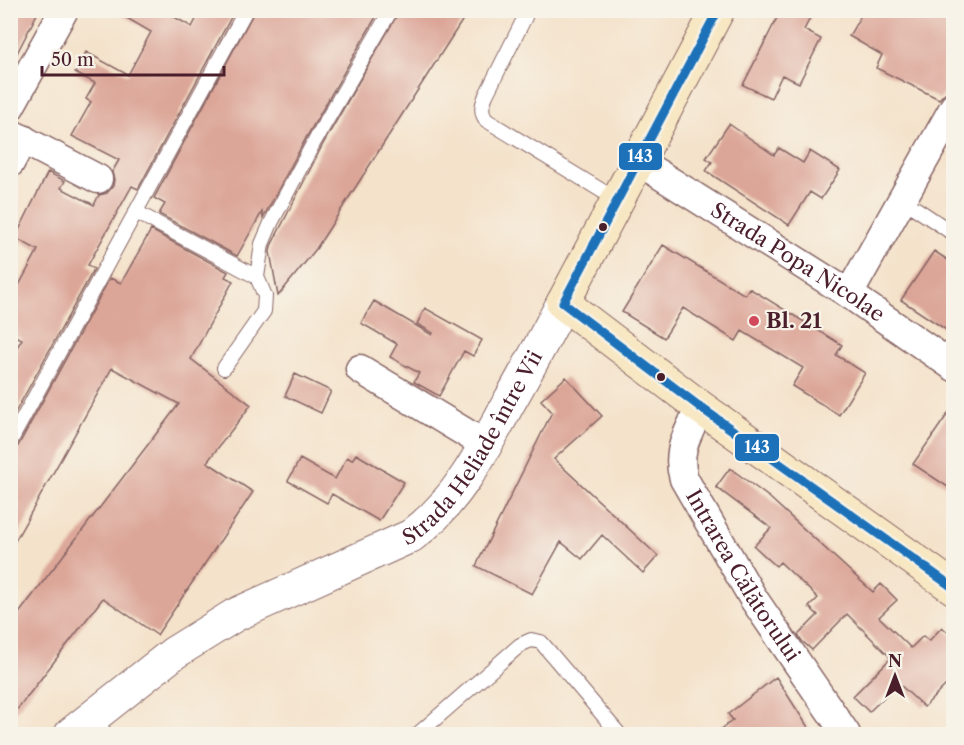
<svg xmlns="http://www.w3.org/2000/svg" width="964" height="745" font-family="'Libre Caslon Text',serif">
<rect width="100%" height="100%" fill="#f7f3e8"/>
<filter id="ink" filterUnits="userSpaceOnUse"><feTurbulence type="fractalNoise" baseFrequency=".0167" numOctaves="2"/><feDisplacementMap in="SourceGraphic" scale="12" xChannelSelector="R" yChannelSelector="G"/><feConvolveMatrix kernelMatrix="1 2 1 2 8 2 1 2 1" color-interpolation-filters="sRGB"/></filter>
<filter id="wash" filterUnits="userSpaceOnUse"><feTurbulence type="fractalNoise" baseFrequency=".008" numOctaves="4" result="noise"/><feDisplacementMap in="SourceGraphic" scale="24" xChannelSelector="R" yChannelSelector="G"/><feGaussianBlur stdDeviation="1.35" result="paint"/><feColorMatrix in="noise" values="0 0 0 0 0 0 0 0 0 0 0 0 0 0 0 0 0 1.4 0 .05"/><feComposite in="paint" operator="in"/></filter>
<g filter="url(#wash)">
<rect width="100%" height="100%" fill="#f4e2ca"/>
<g id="blocks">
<path fill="#dba597" d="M 10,10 L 39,10 L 10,67 Z
M 113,10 L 162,10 L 192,27 L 201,10 L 235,10 L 138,189 L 132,186 L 88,265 L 94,269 L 10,422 L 10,359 L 22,339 L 10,334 L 10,283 L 18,287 L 38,250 L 15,238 L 48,172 L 65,181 L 61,188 L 94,205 L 99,195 L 107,193 L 113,186 L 114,179 L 112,172 L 119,160 L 72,136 L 91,102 L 86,99 L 95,83 L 75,73 L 86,52 L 128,75 L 151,32 Z
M 255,10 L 380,10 L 306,138 L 263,218 L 262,212 L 237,256 L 159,214 L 165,204 L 154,198 Z
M 400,10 L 469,10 L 316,249 L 278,296 L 270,252 L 271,246 L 322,146 Z
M 781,10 L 814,10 L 804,30 L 821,39 L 799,83 L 782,75 L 771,98 L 743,85 Z
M 864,10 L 944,10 L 954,15 L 954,91 L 945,93 L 939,99 L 876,68 L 882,55 L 849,36 Z
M 729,124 L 774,155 L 779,148 L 803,163 L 810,151 L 840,170 L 821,199 L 810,192 L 789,225 L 706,171 L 712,162 L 706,158 Z
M 151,230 L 228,272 L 225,277 L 233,281 L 191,359 L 251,405 L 207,462 L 253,492 L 157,635 L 103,598 L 10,719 L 10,625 L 179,404 L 112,368 L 10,550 L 10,451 L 18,446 L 110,278 L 121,283 Z
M 663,245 L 745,295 L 749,288 L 842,345 L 836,355 L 865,373 L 839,415 L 792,386 L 803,368 L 742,331 L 736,341 L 683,308 L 664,338 L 622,312 Z
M 934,251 L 954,264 L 954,335 L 901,300 Z
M 374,301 L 432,335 L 433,333 L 417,324 L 425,308 L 482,340 L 473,356 L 464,351 L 439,396 L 414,382 L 419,373 L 390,357 L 397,344 L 361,323 Z
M 295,374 L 331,391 L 321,413 L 285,396 Z
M 566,377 L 602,416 L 554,459 L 658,556 L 643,573 L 602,535 L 582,559 L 561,542 L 532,594 L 476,566 L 552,412 L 541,400 Z
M 954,405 L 954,491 L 913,464 Z
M 356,454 L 404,482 L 379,521 L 332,494 L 327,503 L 288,481 L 300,459 L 335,479 L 347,457 L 352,460 Z
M 730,468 L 770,498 L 873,592 L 881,584 L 897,600 L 879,617 L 911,648 L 923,636 L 929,641 L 942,627 L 954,638 L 954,677 L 924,707 L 898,683 L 869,712 L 853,696 L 891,658 L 847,614 L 812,650 L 802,641 L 798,635 L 818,615 L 809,607 L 818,598 L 780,562 L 776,566 L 754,546 L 771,528 L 716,487 Z
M 776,677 L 813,735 L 714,735 L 733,720 L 728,714 Z"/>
</g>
</g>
<g filter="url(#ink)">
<use href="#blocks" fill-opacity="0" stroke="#866363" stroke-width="1.5"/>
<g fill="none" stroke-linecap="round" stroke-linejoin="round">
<g stroke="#866363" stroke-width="16">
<path id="service" d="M 525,17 L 486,95 C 482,105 480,111 486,120 L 617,200
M 903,200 L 954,234
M 136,212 L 257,277
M 224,368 L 264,311 L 265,296 L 257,277 L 262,244 L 271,223 L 314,142 L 391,10
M 10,442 L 246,10
M 91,718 L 106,734
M 418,734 L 520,645 L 531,640 L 541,642 L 619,734"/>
</g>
<g stroke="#866363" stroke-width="31">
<g id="minor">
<path d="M 10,107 L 64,10"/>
<path d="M 10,133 L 98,179"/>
<path id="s1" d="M 638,161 L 849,294 L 954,367"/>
<path d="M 10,163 L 23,139"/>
<path d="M 849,294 L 954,107"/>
<path d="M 360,369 L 486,445"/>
<path id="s2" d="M 700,407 C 689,432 675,451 684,479 L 753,598 L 846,734"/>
</g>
</g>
<g stroke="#866363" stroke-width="35">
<g id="tertiary">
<path id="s3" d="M 71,734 L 174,653 L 235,615 L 411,536 C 456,503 482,453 508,404 C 527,371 545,337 563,303"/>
</g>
</g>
<g stroke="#866363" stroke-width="35">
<path id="secondary" d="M 718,10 L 563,303 L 700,407 L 954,588"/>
</g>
<use href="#service" stroke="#fff" stroke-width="14"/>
<use href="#minor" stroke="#fff" stroke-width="28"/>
<use href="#tertiary" stroke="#fff" stroke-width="33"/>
<use href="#secondary" stroke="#f8e7c3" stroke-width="33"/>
<g stroke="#f7f3e8" stroke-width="14">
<path id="bus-1" d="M 563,303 L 700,407 L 954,588
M 563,303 L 718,10"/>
</g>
<use href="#bus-1" stroke="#1d71b8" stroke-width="9"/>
</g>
</g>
<g fill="#4a1f2b" stroke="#f7f3e8" stroke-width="2">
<circle cx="603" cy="227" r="5"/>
<circle cx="661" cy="377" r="5"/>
</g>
<circle fill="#d1495b" stroke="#f7f3e8" stroke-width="2" cx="754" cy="321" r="6"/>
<g text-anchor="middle" stroke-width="4.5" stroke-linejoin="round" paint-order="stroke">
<g font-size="21" fill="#4a1f2b" stroke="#f7f3e8">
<text dy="7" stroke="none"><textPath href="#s1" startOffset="189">Strada Popa Nicolae</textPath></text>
<text dy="7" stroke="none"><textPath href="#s3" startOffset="504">Strada Heliade între Vii</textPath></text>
<text dy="7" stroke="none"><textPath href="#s2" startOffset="189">Intrarea Călătorului</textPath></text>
</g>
<g font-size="21" font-weight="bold" fill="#4a1f2b" stroke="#f7f3e8" text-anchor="start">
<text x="766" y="328">Bl. 21</text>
</g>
</g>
<g stroke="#f7f3e8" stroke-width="2">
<rect x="618" y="142" width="45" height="29" rx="6" fill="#1d71b8"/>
<rect x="734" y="433" width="46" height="29" rx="6" fill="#1d71b8"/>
</g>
<g font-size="16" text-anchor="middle" font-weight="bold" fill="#fff">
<text x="640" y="162">143</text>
<text x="757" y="453">143</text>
</g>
<rect width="964" height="745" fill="none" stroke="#f7f3e8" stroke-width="36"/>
<g transform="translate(895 676)" stroke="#f7f3e8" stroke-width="4.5" paint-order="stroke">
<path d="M0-4.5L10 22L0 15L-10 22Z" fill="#4a1f2b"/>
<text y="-9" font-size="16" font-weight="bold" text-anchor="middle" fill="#4a1f2b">N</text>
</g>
<path d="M42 66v9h182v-9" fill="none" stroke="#4a1f2b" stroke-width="3"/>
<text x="51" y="66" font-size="18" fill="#4a1f2b" stroke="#f7f3e8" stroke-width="4.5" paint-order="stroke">50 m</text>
</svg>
